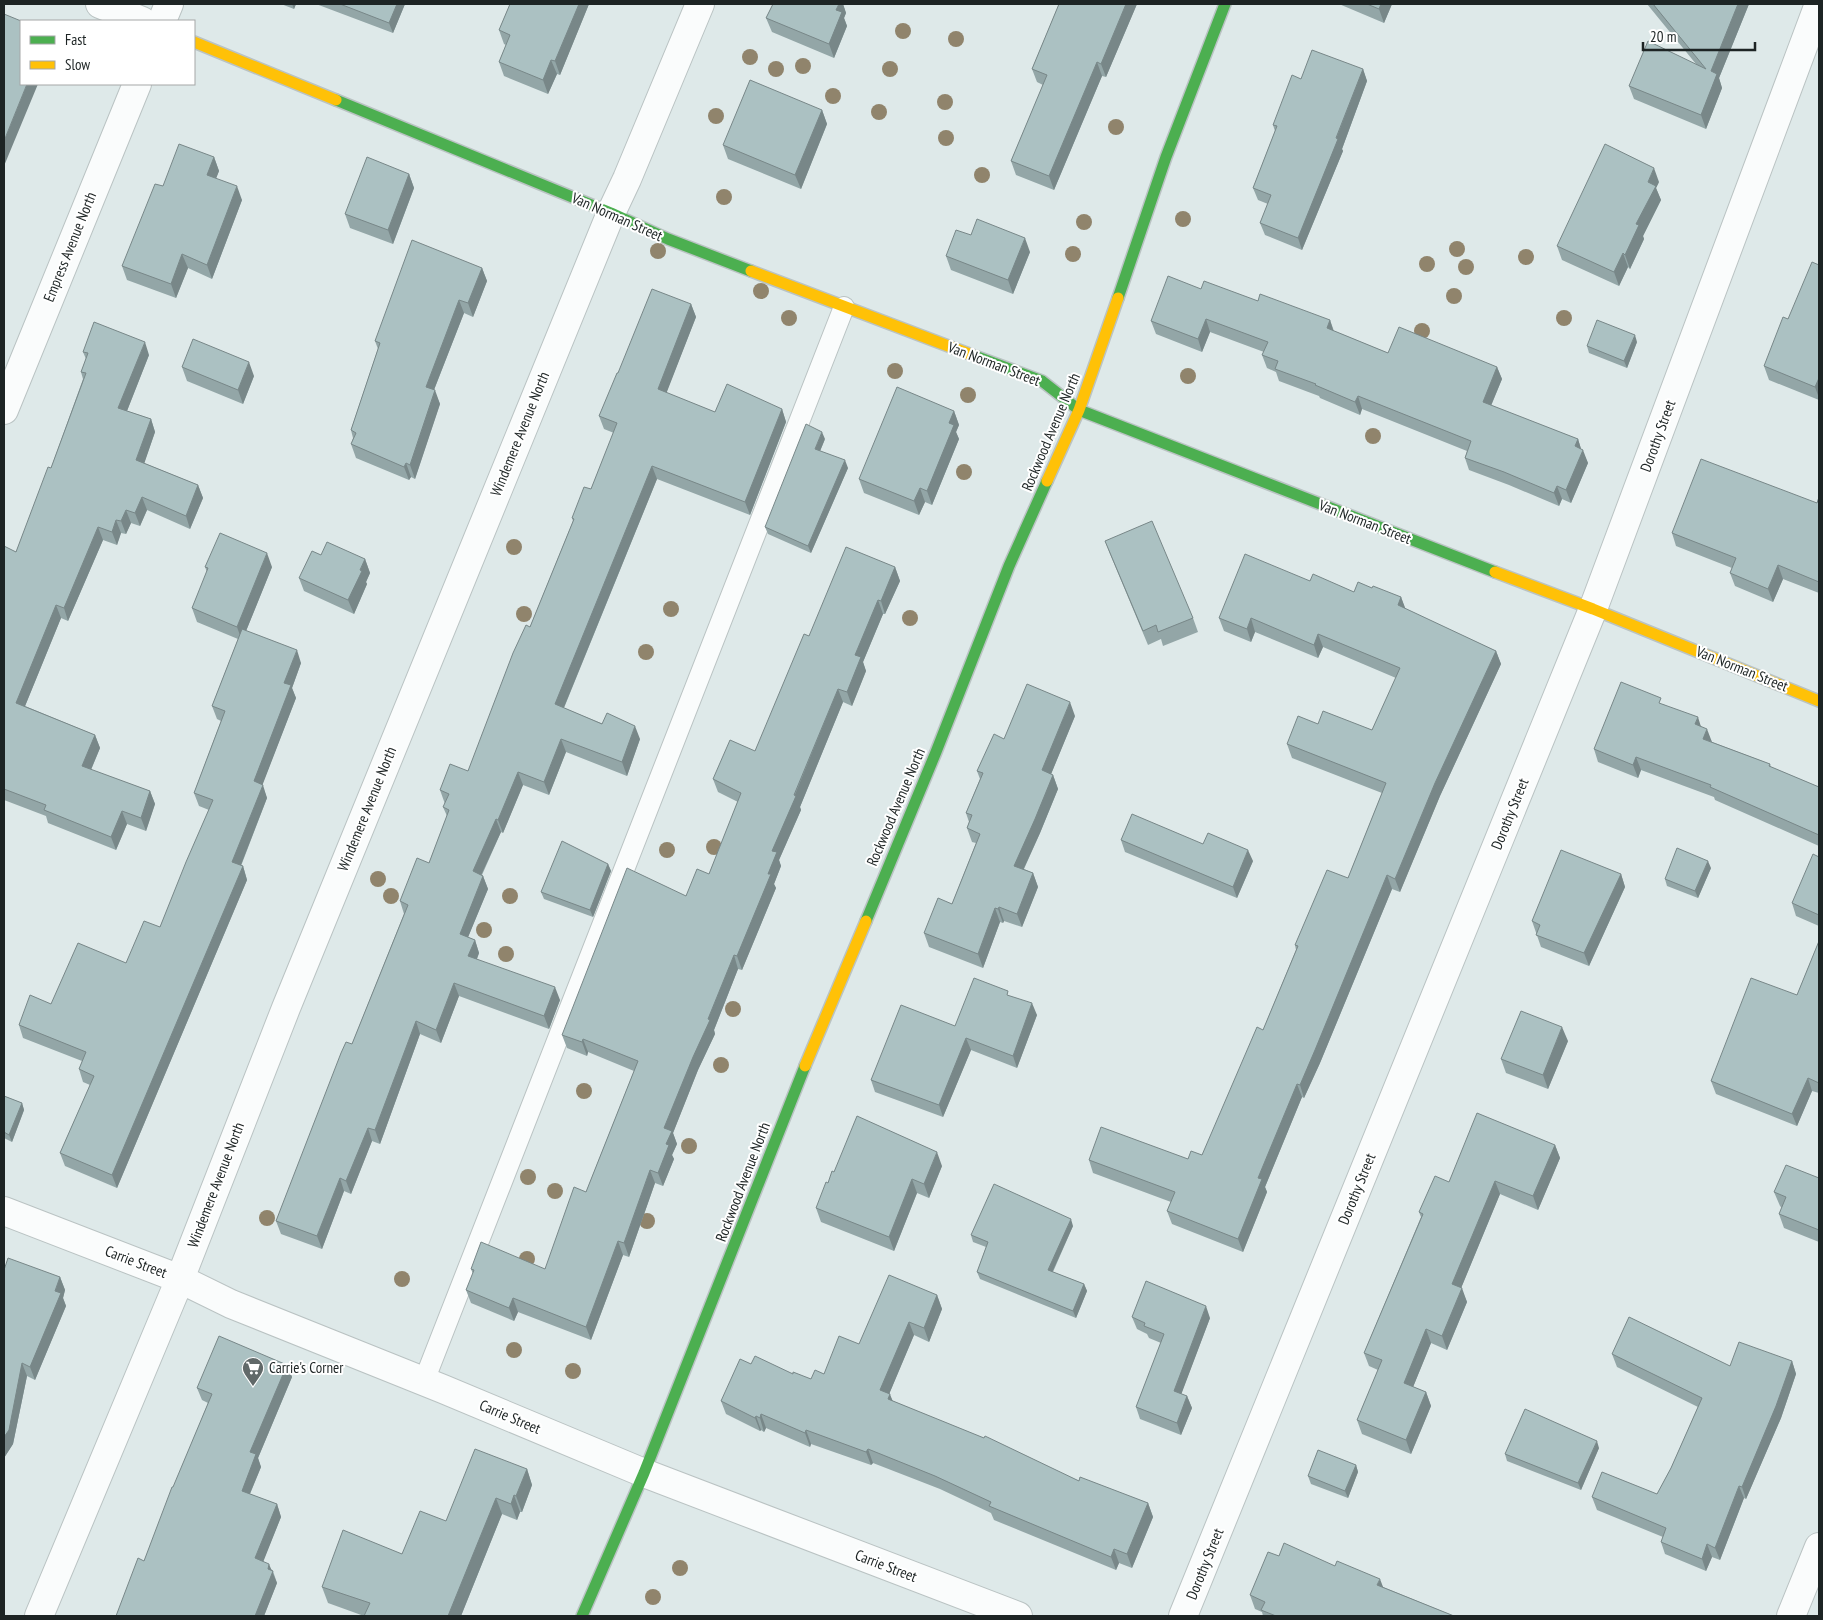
<svg xmlns="http://www.w3.org/2000/svg" width="1823" height="1620" font-family="'PT Sans Narrow',sans-serif">
<rect width="100%" height="100%" fill="#dee9e9"/>
<g fill="none" stroke-linecap="round" stroke-linejoin="round">
<g stroke="#bac3c3" stroke-width="22">
<path id="lane" d="M 424,1381 L 844,307"/>
</g>
<g stroke="#bac3c3" stroke-width="30">
<path id="street" d="M 100,4 L 142,21
M 162,21 L 169,4
M 4,410 L 137,84
M 4,1211 L 180,1279 L 231,1304 L 443,1389 L 644,1473 L 1018,1616
M 39,1616 L 180,1279 L 286,1008 L 611,213 L 627,179 L 700,4
M 1183,1616 L 1593,609 L 1819,4
M 1791,1616 L 1819,1547"/>
</g>
<g stroke="#bac3c3" stroke-width="14">
<path id="fast" d="M 336,100 L 611,213 L 668,239 L 751,271
M 1118,298 L 1166,157 L 1225,4
M 972,355 L 1042,381 L 1079,410 L 1495,572
M 866,921 L 936,752 L 1009,566 L 1047,481
M 582,1616 L 644,1473 L 805,1066"/>
</g>
<g stroke="#bac3c3" stroke-width="14">
<path id="slow" d="M 194,42 L 336,100
M 751,271 L 972,355
M 1047,481 L 1079,410 L 1118,298
M 1495,572 L 1593,609 L 1819,701
M 805,1066 L 866,921"/>
</g>
<use href="#lane" stroke="#fafcfc" stroke-width="20"/>
<use href="#street" stroke="#fafcfc" stroke-width="28"/>
<use href="#fast" stroke="#4caf50" stroke-width="11"/>
<use href="#slow" stroke="#ffc107" stroke-width="11"/>
</g>
<g fill="#90846c">
<circle cx="903" cy="31" r="8"/>
<circle cx="956" cy="39" r="8"/>
<circle cx="750" cy="57" r="8"/>
<circle cx="803" cy="66" r="8"/>
<circle cx="776" cy="69" r="8"/>
<circle cx="890" cy="69" r="8"/>
<circle cx="833" cy="96" r="8"/>
<circle cx="945" cy="102" r="8"/>
<circle cx="879" cy="112" r="8"/>
<circle cx="716" cy="116" r="8"/>
<circle cx="1116" cy="127" r="8"/>
<circle cx="946" cy="138" r="8"/>
<circle cx="982" cy="175" r="8"/>
<circle cx="724" cy="197" r="8"/>
<circle cx="1183" cy="219" r="8"/>
<circle cx="1084" cy="222" r="8"/>
<circle cx="1457" cy="249" r="8"/>
<circle cx="658" cy="251" r="8"/>
<circle cx="1073" cy="254" r="8"/>
<circle cx="1526" cy="257" r="8"/>
<circle cx="1427" cy="264" r="8"/>
<circle cx="1466" cy="267" r="8"/>
<circle cx="761" cy="291" r="8"/>
<circle cx="1454" cy="296" r="8"/>
<circle cx="789" cy="318" r="8"/>
<circle cx="1564" cy="318" r="8"/>
<circle cx="1422" cy="331" r="8"/>
<circle cx="895" cy="371" r="8"/>
<circle cx="1188" cy="376" r="8"/>
<circle cx="968" cy="395" r="8"/>
<circle cx="1373" cy="436" r="8"/>
<circle cx="964" cy="472" r="8"/>
<circle cx="514" cy="547" r="8"/>
<circle cx="671" cy="609" r="8"/>
<circle cx="524" cy="614" r="8"/>
<circle cx="910" cy="618" r="8"/>
<circle cx="646" cy="652" r="8"/>
<circle cx="714" cy="847" r="8"/>
<circle cx="667" cy="850" r="8"/>
<circle cx="378" cy="879" r="8"/>
<circle cx="391" cy="896" r="8"/>
<circle cx="510" cy="896" r="8"/>
<circle cx="484" cy="930" r="8"/>
<circle cx="506" cy="954" r="8"/>
<circle cx="733" cy="1009" r="8"/>
<circle cx="721" cy="1065" r="8"/>
<circle cx="584" cy="1091" r="8"/>
<circle cx="689" cy="1146" r="8"/>
<circle cx="528" cy="1177" r="8"/>
<circle cx="555" cy="1191" r="8"/>
<circle cx="267" cy="1218" r="8"/>
<circle cx="647" cy="1221" r="8"/>
<circle cx="527" cy="1259" r="8"/>
<circle cx="402" cy="1279" r="8"/>
<circle cx="514" cy="1350" r="8"/>
<circle cx="573" cy="1371" r="8"/>
<circle cx="680" cy="1568" r="8"/>
<circle cx="653" cy="1597" r="8"/>
</g>
<path fill="#93a6a7" d="M 281,4 L 296,4 L 294,9 Z
M 316,4 L 405,4 L 393,33 Z
M 510,4 L 589,4 L 560,75 L 557,74 L 548,94 L 504,76 L 499,62 L 506,45 L 504,44 L 499,30 Z
M 773,4 L 843,4 L 846,13 L 844,18 L 847,26 L 834,58 L 772,32 L 766,18 Z
M 1059,4 L 1137,4 L 1106,77 L 1102,76 L 1054,190 L 1016,175 L 1011,161 L 1043,85 L 1037,82 L 1032,69 Z
M 1339,4 L 1392,4 L 1384,23 Z
M 1647,4 L 1749,4 L 1719,78 L 1722,88 L 1706,129 L 1634,99 L 1629,86 L 1696,64 Z
M 1363,69 L 1367,81 L 1342,149 L 1343,151 L 1302,250 L 1265,235 L 1260,223 L 1268,204 L 1258,200 L 1253,188 L 1275,131 L 1273,125 L 1301,79 Z
M 822,110 L 827,124 L 801,189 L 728,159 L 723,145 Z
M 214,157 L 219,171 L 216,178 L 242,200 L 212,279 L 188,268 L 176,298 L 127,280 L 122,266 L 163,186 Z
M 409,174 L 414,188 L 393,244 L 350,228 L 345,214 Z
M 1659,182 L 1656,188 L 1661,200 L 1643,236 L 1644,239 L 1630,269 L 1628,267 L 1619,286 L 1562,260 L 1557,246 Z
M 971,235 L 1030,252 L 1013,294 L 951,270 L 946,256 Z
M 1819,265 L 1819,400 L 1769,380 L 1764,366 L 1788,319 Z
M 482,268 L 487,281 L 473,317 L 464,313 L 434,390 L 440,404 L 415,479 L 411,477 L 409,480 L 356,458 L 351,444 L 353,438 L 351,430 L 378,349 L 375,341 Z
M 1201,289 L 1258,301 L 1330,320 L 1334,331 L 1388,353 L 1497,367 L 1502,379 L 1491,406 L 1578,439 L 1581,449 L 1588,463 L 1571,503 L 1562,499 L 1559,506 L 1509,485 L 1469,470 L 1465,458 L 1467,451 L 1362,409 L 1360,415 L 1320,398 L 1319,396 L 1279,381 L 1276,372 L 1267,368 L 1262,355 L 1264,352 L 1210,332 L 1202,352 L 1156,334 L 1151,321 Z
M 691,304 L 696,317 L 666,393 L 715,412 L 782,409 L 786,422 L 750,515 L 657,479 L 564,708 L 640,739 L 627,776 L 566,752 L 549,795 L 523,785 L 503,833 L 501,832 L 482,875 L 483,876 L 488,889 L 468,937 L 475,940 L 479,953 L 477,959 L 560,1000 L 549,1029 L 459,996 L 441,1043 L 420,1034 L 380,1144 L 372,1141 L 351,1194 L 344,1191 L 322,1249 L 281,1234 L 276,1221 L 352,1044 L 404,914 L 400,901 L 429,863 L 447,816 L 443,807 L 445,804 L 440,790 L 468,771 L 530,627 L 573,521 L 572,518 L 591,489 L 614,433 L 604,429 L 599,416 L 618,373 Z
M 1637,342 L 1627,368 L 1589,353 L 1587,346 Z
M 83,352 L 149,355 L 127,411 L 151,419 L 155,432 L 144,463 L 198,485 L 203,498 L 190,529 L 147,510 L 140,526 L 131,523 L 126,534 L 121,533 L 117,545 L 103,540 L 68,621 L 61,618 L 25,706 L 95,735 L 100,748 L 91,770 L 150,791 L 155,804 L 146,831 L 127,824 L 116,850 L 48,823 L 46,816 L 4,800 L 4,547 L 16,552 L 51,468 L 83,379 L 81,372 L 86,359 Z
M 182,367 L 254,376 L 243,404 L 187,381 Z
M 954,411 L 959,425 L 956,432 L 959,439 L 932,505 L 925,502 L 919,515 L 864,493 L 859,479 Z
M 825,439 L 820,451 L 848,468 L 811,553 L 768,534 L 765,527 Z
M 1819,497 L 1819,593 L 1783,579 L 1773,602 L 1735,586 L 1730,573 L 1732,568 L 1676,546 L 1672,533 L 1817,503 Z
M 1105,541 L 1193,618 L 1198,632 L 1163,646 L 1161,639 L 1148,645 L 1110,554 Z
M 365,559 L 370,573 L 366,582 L 367,584 L 354,614 L 304,591 L 299,578 Z
M 205,567 L 272,567 L 246,631 L 301,663 L 292,688 L 296,698 L 262,785 L 267,798 L 241,866 L 243,866 L 247,880 L 117,1188 L 65,1166 L 60,1153 L 90,1085 L 83,1082 L 79,1069 L 82,1061 L 23,1038 L 19,1025 L 51,1004 L 126,963 L 160,927 L 209,810 L 199,806 L 194,793 L 221,721 L 217,719 L 212,706 L 238,639 L 197,622 L 192,608 L 207,572 Z
M 895,567 L 900,581 L 885,614 L 883,614 L 863,662 L 866,671 L 852,706 L 843,702 L 800,807 L 801,810 L 779,860 L 781,866 L 774,884 L 776,888 L 742,970 L 738,969 L 714,1030 L 715,1034 L 698,1070 L 673,1133 L 677,1144 L 672,1155 L 674,1159 L 663,1186 L 655,1183 L 629,1257 L 623,1255 L 591,1340 L 518,1312 L 514,1321 L 471,1303 L 466,1290 L 473,1274 L 471,1269 L 545,1269 L 586,1192 L 634,1071 L 588,1052 L 587,1056 L 567,1048 L 562,1035 L 686,896 L 709,874 L 738,802 L 718,792 L 713,779 L 755,751 L 809,636 Z
M 1310,581 L 1354,592 L 1372,588 L 1401,597 L 1405,609 L 1496,651 L 1501,664 L 1440,796 L 1400,892 L 1392,889 L 1320,1063 L 1304,1098 L 1302,1097 L 1265,1187 L 1267,1192 L 1243,1252 L 1172,1224 L 1167,1211 L 1171,1202 L 1093,1173 L 1089,1160 L 1188,1159 L 1202,1155 L 1263,1030 L 1296,950 L 1295,945 L 1348,878 L 1382,793 L 1292,758 L 1287,744 L 1318,724 L 1372,730 L 1396,678 L 1323,647 L 1318,658 L 1255,632 L 1251,642 L 1224,631 L 1219,618 Z
M 1663,704 L 1701,726 L 1712,742 L 1770,764 L 1771,767 L 1819,787 L 1819,846 L 1715,800 L 1714,797 L 1641,770 L 1638,778 L 1598,762 L 1594,749 Z
M 1075,716 L 1051,774 L 1053,775 L 1058,789 L 1040,833 L 1024,869 L 1033,873 L 1038,887 L 1022,927 L 1004,921 L 1003,923 L 1000,922 L 983,968 L 929,947 L 924,933 L 952,904 L 976,843 L 972,842 L 967,828 L 969,822 L 966,813 L 980,779 L 977,771 L 1004,739 Z
M 1121,840 L 1203,844 L 1253,861 L 1237,898 L 1125,852 Z
M 1819,857 L 1819,926 L 1796,916 L 1792,903 Z
M 608,864 L 611,871 L 593,917 L 544,899 L 541,892 Z
M 1711,868 L 1698,898 L 1667,886 L 1665,879 Z
M 1621,874 L 1625,887 L 1589,966 L 1541,947 L 1532,921 Z
M 1819,941 L 1819,1093 L 1812,1091 L 1797,1126 L 1716,1094 L 1711,1081 L 1797,995 Z
M 1010,996 L 1037,1015 L 1017,1068 L 971,1050 L 943,1117 L 875,1092 L 871,1080 Z
M 1568,1041 L 1548,1089 L 1506,1073 L 1501,1059 Z
M 4,1096 L 22,1103 L 24,1110 L 12,1142 L 4,1138 Z
M 1555,1145 L 1560,1158 L 1538,1210 L 1500,1194 L 1461,1288 L 1467,1302 L 1447,1350 L 1431,1343 L 1413,1387 L 1426,1392 L 1431,1406 L 1411,1454 L 1362,1434 L 1357,1420 L 1378,1370 L 1369,1366 L 1364,1353 L 1421,1217 L 1419,1212 L 1449,1182 Z
M 942,1166 L 929,1198 L 917,1193 L 894,1251 L 821,1222 L 816,1208 L 828,1183 L 834,1172 Z
M 1819,1178 L 1819,1242 L 1784,1228 L 1779,1214 L 1782,1208 L 1780,1206 L 1774,1192 Z
M 1073,1226 L 1053,1272 L 1084,1284 L 1087,1291 L 1076,1318 L 980,1279 L 977,1272 L 986,1247 L 973,1242 L 971,1235 Z
M 4,1270 L 60,1277 L 65,1290 L 63,1298 L 66,1306 L 35,1380 L 27,1376 L 13,1444 L 4,1458 Z
M 937,1295 L 942,1309 L 929,1342 L 914,1335 L 889,1394 L 893,1401 L 1079,1481 L 1148,1503 L 1153,1517 L 1132,1568 L 1119,1563 L 1116,1570 L 994,1520 L 991,1513 L 940,1489 L 873,1463 L 871,1465 L 811,1444 L 810,1447 L 766,1428 L 764,1432 L 761,1430 L 760,1431 L 726,1414 L 721,1401 L 751,1364 L 793,1374 L 811,1379 L 824,1374 Z
M 1132,1317 L 1210,1318 L 1181,1394 L 1187,1396 L 1192,1408 L 1181,1435 L 1140,1419 L 1136,1407 L 1161,1343 L 1149,1338 L 1147,1334 L 1137,1329 Z
M 1612,1354 L 1730,1366 L 1792,1361 L 1796,1374 L 1781,1418 L 1746,1499 L 1744,1498 L 1720,1560 L 1712,1557 L 1706,1571 L 1665,1554 L 1661,1542 L 1663,1537 L 1597,1510 L 1592,1497 L 1657,1494 L 1671,1468 L 1698,1407 L 1617,1367 Z
M 287,1365 L 292,1377 L 258,1458 L 261,1467 L 250,1494 L 277,1504 L 281,1517 L 263,1561 L 273,1571 L 277,1583 L 264,1616 L 116,1616 L 144,1561 L 208,1403 L 202,1400 L 197,1388 Z
M 1599,1448 L 1581,1490 L 1507,1461 L 1505,1454 Z
M 1356,1465 L 1358,1472 L 1348,1498 L 1311,1484 L 1308,1476 Z
M 527,1469 L 532,1485 L 522,1512 L 520,1512 L 517,1520 L 502,1514 L 461,1616 L 364,1616 L 328,1603 L 322,1587 L 402,1554 L 446,1521 Z
M 1279,1556 L 1383,1587 L 1454,1616 L 1263,1616 L 1262,1612 L 1255,1609 L 1250,1595 Z"/>
<path fill="#788788" d="M 292,4 L 296,4 L 294,9 Z
M 397,4 L 405,4 L 393,33 L 389,23 Z
M 579,4 L 589,4 L 560,75 L 555,61 Z
M 839,4 L 843,4 L 846,13 L 844,18 L 847,26 L 834,58 L 829,44 L 836,10 Z
M 1126,4 L 1137,4 L 1106,77 L 1101,64 Z
M 1381,4 L 1392,4 L 1384,23 L 1379,9 Z
M 1738,4 L 1749,4 L 1719,78 L 1722,88 L 1706,129 L 1701,115 L 1711,71 Z
M 551,60 L 557,74 L 548,94 L 543,80 Z
M 1097,62 L 1102,76 L 1054,190 L 1049,176 Z
M 1363,69 L 1367,81 L 1342,149 L 1343,151 L 1302,250 L 1298,238 Z
M 27,84 L 38,84 L 4,166 L 4,141 Z
M 822,110 L 827,124 L 801,189 L 795,175 Z
M 214,157 L 219,171 L 212,189 L 207,175 Z
M 1654,168 L 1659,182 L 1656,188 L 1661,200 L 1643,236 L 1644,239 L 1630,269 L 1625,255 L 1636,224 L 1648,182 Z
M 409,174 L 414,188 L 393,244 L 388,230 Z
M 237,186 L 242,200 L 212,279 L 207,265 Z
M 1025,238 L 1030,252 L 1013,294 L 1008,280 Z
M 1623,253 L 1628,267 L 1619,286 L 1614,272 Z
M 182,254 L 188,268 L 176,298 L 171,284 Z
M 482,268 L 487,281 L 473,317 L 468,303 Z
M 459,300 L 464,313 L 430,400 L 426,387 Z
M 691,304 L 696,317 L 663,402 L 658,389 Z
M 1206,319 L 1210,332 L 1202,352 L 1198,339 Z
M 1330,320 L 1334,333 L 1327,328 Z
M 1635,335 L 1637,342 L 1627,368 L 1624,361 Z
M 145,342 L 149,355 L 123,421 L 118,408 Z
M 249,362 L 254,376 L 243,404 L 238,390 Z
M 1497,367 L 1502,379 L 1487,415 L 1483,402 Z
M 1819,378 L 1819,398 L 1815,387 Z
M 435,390 L 440,404 L 415,479 L 410,465 Z
M 1358,396 L 1362,409 L 1360,415 L 1355,402 Z
M 782,409 L 786,422 L 750,515 L 745,502 Z
M 954,411 L 959,425 L 956,432 L 959,439 L 932,505 L 927,491 L 949,423 Z
M 151,419 L 155,432 L 141,473 L 136,460 Z
M 822,432 L 825,439 L 818,456 L 815,449 Z
M 1578,439 L 1582,452 L 1575,446 Z
M 1583,450 L 1588,463 L 1571,503 L 1566,490 Z
M 845,460 L 848,468 L 811,553 L 808,546 Z
M 406,463 L 411,477 L 409,480 L 404,467 Z
M 652,466 L 657,479 L 560,717 L 555,704 Z
M 198,485 L 203,498 L 190,529 L 186,516 Z
M 1557,486 L 1562,499 L 1559,506 L 1554,493 Z
M 920,488 L 925,502 L 919,515 L 914,501 Z
M 142,497 L 147,510 L 140,526 L 135,513 Z
M 126,510 L 131,523 L 126,534 L 121,521 Z
M 116,520 L 121,533 L 117,545 L 112,532 Z
M 98,527 L 103,540 L 68,621 L 64,608 Z
M 267,553 L 272,567 L 242,641 L 237,627 Z
M 365,559 L 370,573 L 366,582 L 367,584 L 354,614 L 348,600 Z
M 1778,565 L 1783,579 L 1773,602 L 1768,589 Z
M 895,567 L 900,581 L 885,614 L 881,601 Z
M 1401,597 L 1406,610 L 1398,605 Z
M 878,600 L 883,614 L 863,662 L 866,671 L 852,706 L 847,692 L 855,655 Z
M 56,605 L 61,618 L 21,716 L 16,703 Z
M 1251,618 L 1255,632 L 1251,642 L 1247,629 Z
M 1318,634 L 1323,647 L 1318,658 L 1314,645 Z
M 297,650 L 301,663 L 292,688 L 296,698 L 259,794 L 254,781 L 284,683 Z
M 1496,651 L 1501,664 L 1440,796 L 1400,892 L 1395,879 L 1435,783 Z
M 838,689 L 843,702 L 800,807 L 801,810 L 779,860 L 781,866 L 774,884 L 776,888 L 742,970 L 737,956 L 768,874 L 772,851 Z
M 1070,702 L 1075,716 L 1047,784 L 1042,770 Z
M 1698,717 L 1702,730 L 1695,724 Z
M 635,726 L 640,739 L 627,776 L 622,762 Z
M 1707,729 L 1712,742 L 1703,739 Z
M 95,735 L 100,748 L 87,779 L 82,766 Z
M 561,739 L 566,752 L 549,795 L 544,782 Z
M 1636,757 L 1641,770 L 1638,778 L 1633,765 Z
M 518,772 L 523,785 L 503,833 L 498,820 Z
M 1053,775 L 1058,789 L 1040,833 L 1019,879 L 1014,866 Z
M 263,785 L 267,798 L 237,875 L 232,862 Z
M 150,791 L 155,804 L 146,831 L 141,818 Z
M 122,811 L 127,824 L 116,850 L 111,837 Z
M 496,819 L 501,832 L 477,884 L 473,871 Z
M 1248,850 L 1253,861 L 1237,898 L 1233,887 Z
M 1708,861 L 1711,868 L 1698,898 L 1695,891 Z
M 608,864 L 611,871 L 593,917 L 590,910 Z
M 243,866 L 247,880 L 117,1188 L 112,1175 Z
M 1033,873 L 1038,887 L 1022,927 L 1017,914 Z
M 1621,874 L 1625,887 L 1589,966 L 1584,953 Z
M 1387,875 L 1392,889 L 1320,1063 L 1304,1098 L 1300,1085 Z
M 483,876 L 488,889 L 464,947 L 460,934 Z
M 999,907 L 1004,921 L 1003,923 L 998,909 Z
M 995,908 L 1000,922 L 983,968 L 978,954 Z
M 475,940 L 479,953 L 473,969 L 468,956 Z
M 734,955 L 738,969 L 714,1030 L 715,1034 L 698,1070 L 673,1133 L 677,1144 L 672,1155 L 674,1159 L 663,1186 L 658,1173 L 666,1144 L 664,1128 Z
M 454,983 L 459,996 L 441,1043 L 436,1030 Z
M 555,987 L 560,1000 L 549,1029 L 544,1016 Z
M 1032,1003 L 1037,1015 L 1017,1068 L 1013,1056 Z
M 416,1021 L 420,1034 L 380,1144 L 375,1130 Z
M 1562,1027 L 1568,1041 L 1548,1089 L 1543,1075 Z
M 966,1038 L 971,1050 L 943,1117 L 939,1105 Z
M 583,1039 L 588,1052 L 587,1056 L 582,1042 Z
M 1808,1078 L 1812,1091 L 1797,1126 L 1792,1114 Z
M 1297,1084 L 1302,1097 L 1265,1187 L 1267,1192 L 1243,1252 L 1238,1239 L 1258,1178 Z
M 22,1103 L 24,1110 L 12,1142 L 9,1135 Z
M 368,1128 L 372,1141 L 351,1194 L 346,1181 Z
M 1555,1145 L 1560,1158 L 1538,1210 L 1533,1196 Z
M 937,1152 L 942,1166 L 929,1198 L 924,1184 Z
M 650,1170 L 655,1183 L 629,1257 L 624,1243 Z
M 340,1178 L 344,1191 L 322,1249 L 317,1236 Z
M 912,1179 L 917,1193 L 894,1251 L 889,1237 Z
M 1495,1181 L 1500,1194 L 1457,1298 L 1452,1284 Z
M 1071,1219 L 1073,1226 L 1050,1277 L 1048,1270 Z
M 618,1241 L 623,1255 L 591,1340 L 586,1327 Z
M 60,1277 L 65,1290 L 63,1298 L 66,1306 L 35,1380 L 30,1367 Z
M 1084,1284 L 1087,1291 L 1076,1318 L 1073,1311 Z
M 1462,1288 L 1467,1302 L 1447,1350 L 1442,1336 Z
M 937,1295 L 942,1309 L 929,1342 L 924,1328 Z
M 513,1298 L 518,1312 L 514,1321 L 509,1308 Z
M 1206,1306 L 1210,1318 L 1178,1403 L 1174,1391 Z
M 909,1322 L 914,1335 L 885,1404 L 880,1390 Z
M 1426,1329 L 1431,1343 L 1409,1397 L 1404,1383 Z
M 1792,1361 L 1796,1374 L 1781,1418 L 1746,1499 L 1742,1487 Z
M 22,1363 L 27,1376 L 13,1444 L 4,1458 L 4,1437 Z
M 287,1365 L 292,1377 L 258,1458 L 261,1467 L 246,1503 L 242,1491 L 250,1452 Z
M 1426,1392 L 1431,1406 L 1411,1454 L 1406,1440 Z
M 890,1394 L 895,1408 L 888,1399 Z
M 1187,1396 L 1192,1408 L 1181,1435 L 1177,1423 Z
M 761,1414 L 766,1428 L 764,1432 L 760,1418 Z
M 756,1416 L 761,1430 L 760,1431 L 755,1418 Z
M 806,1430 L 811,1444 L 810,1447 L 805,1433 Z
M 1597,1441 L 1599,1448 L 1581,1490 L 1578,1483 Z
M 868,1449 L 873,1463 L 871,1465 L 866,1452 Z
M 1356,1465 L 1358,1472 L 1348,1498 L 1345,1491 Z
M 527,1469 L 532,1485 L 522,1512 L 516,1496 Z
M 1739,1486 L 1744,1498 L 1720,1560 L 1715,1548 Z
M 514,1495 L 520,1512 L 517,1520 L 511,1504 Z
M 496,1498 L 502,1514 L 461,1616 L 448,1616 Z
M 1148,1503 L 1153,1517 L 1132,1568 L 1127,1554 Z
M 277,1504 L 281,1517 L 260,1570 L 255,1558 Z
M 1707,1544 L 1712,1557 L 1706,1571 L 1702,1559 Z
M 1114,1549 L 1119,1563 L 1116,1570 L 1111,1557 Z
M 269,1564 L 277,1583 L 264,1616 L 255,1616 Z
M 1380,1579 L 1385,1592 L 1377,1585 Z"/>
<path fill="#abc1c2" stroke="#788788" d="M 340,4 L 397,4 L 389,23 Z
M 510,4 L 579,4 L 555,61 L 551,60 L 543,80 L 499,62 L 510,35 L 499,30 Z
M 773,4 L 839,4 L 836,10 L 842,12 L 829,44 L 766,18 Z
M 1059,4 L 1126,4 L 1101,64 L 1097,62 L 1049,176 L 1011,161 L 1047,75 L 1032,69 Z
M 1367,4 L 1381,4 L 1379,9 Z
M 1653,4 L 1738,4 L 1711,71 L 1717,74 L 1701,115 L 1629,86 L 1648,41 L 1706,69 Z
M 4,14 L 21,21 L 21,84 L 27,84 L 4,141 Z
M 1312,50 L 1363,69 L 1336,138 L 1338,139 L 1298,238 L 1260,223 L 1271,195 L 1253,188 L 1277,126 L 1273,125 L 1292,75 L 1301,79 Z
M 750,80 L 822,110 L 795,175 L 723,145 Z
M 179,144 L 214,157 L 207,175 L 237,186 L 207,265 L 182,254 L 171,284 L 122,266 L 155,184 L 163,186 Z
M 1605,144 L 1654,168 L 1648,182 L 1656,186 L 1636,224 L 1639,225 L 1625,255 L 1623,253 L 1614,272 L 1557,246 Z
M 367,157 L 409,174 L 388,230 L 345,214 Z
M 977,219 L 1025,238 L 1008,280 L 946,256 L 956,230 L 971,235 Z
M 412,240 L 482,268 L 468,303 L 459,300 L 426,387 L 435,390 L 410,465 L 406,463 L 404,467 L 351,444 L 356,433 L 351,430 L 380,343 L 375,341 Z
M 1812,262 L 1819,265 L 1819,378 L 1815,387 L 1764,366 L 1783,317 L 1788,319 Z
M 1168,276 L 1201,289 L 1204,281 L 1258,301 L 1260,294 L 1330,320 L 1327,328 L 1388,353 L 1399,327 L 1497,367 L 1483,402 L 1578,439 L 1575,446 L 1583,450 L 1566,490 L 1557,486 L 1554,493 L 1504,472 L 1465,458 L 1471,441 L 1358,396 L 1355,402 L 1315,385 L 1316,384 L 1275,369 L 1278,361 L 1262,355 L 1268,342 L 1206,319 L 1198,339 L 1151,321 Z
M 652,289 L 691,304 L 658,389 L 715,412 L 727,384 L 782,409 L 745,502 L 652,466 L 555,704 L 602,724 L 607,713 L 635,726 L 622,762 L 561,739 L 544,782 L 518,772 L 498,820 L 496,819 L 473,871 L 483,876 L 460,934 L 475,940 L 468,956 L 555,987 L 544,1016 L 454,983 L 436,1030 L 416,1021 L 375,1130 L 368,1128 L 346,1181 L 340,1178 L 317,1236 L 276,1221 L 341,1053 L 346,1042 L 352,1044 L 408,905 L 400,901 L 417,858 L 429,863 L 449,810 L 443,807 L 449,794 L 440,790 L 450,764 L 468,771 L 513,653 L 526,625 L 530,627 L 574,519 L 572,518 L 584,487 L 591,489 L 617,423 L 599,416 L 617,373 L 618,373 Z
M 1597,320 L 1635,335 L 1624,361 L 1587,346 Z
M 94,322 L 145,342 L 118,408 L 151,419 L 136,460 L 198,485 L 186,516 L 142,497 L 135,513 L 126,510 L 121,521 L 116,520 L 112,532 L 98,527 L 64,608 L 56,605 L 16,703 L 95,735 L 82,766 L 150,791 L 141,818 L 122,811 L 111,837 L 44,810 L 46,805 L 4,789 L 4,546 L 16,552 L 48,467 L 51,468 L 86,373 L 81,372 L 88,353 L 83,352 Z
M 193,339 L 249,362 L 238,390 L 182,367 Z
M 897,387 L 954,411 L 949,423 L 954,425 L 927,491 L 920,488 L 914,501 L 859,479 Z
M 806,424 L 822,432 L 815,449 L 845,460 L 808,546 L 765,527 Z
M 1701,459 L 1817,503 L 1819,497 L 1819,582 L 1778,565 L 1768,589 L 1730,573 L 1736,558 L 1672,533 Z
M 1152,521 L 1193,618 L 1158,632 L 1156,625 L 1143,631 L 1105,541 Z
M 220,533 L 267,553 L 237,627 L 192,608 L 208,568 L 205,567 Z
M 327,542 L 365,559 L 360,570 L 362,571 L 348,600 L 299,578 L 312,551 L 321,555 Z
M 846,547 L 895,567 L 881,601 L 878,600 L 855,655 L 861,657 L 847,692 L 838,689 L 794,795 L 796,796 L 772,851 L 777,852 L 768,874 L 771,874 L 737,956 L 734,955 L 708,1019 L 710,1020 L 693,1057 L 664,1128 L 672,1131 L 666,1144 L 669,1145 L 658,1173 L 650,1170 L 624,1243 L 618,1241 L 586,1327 L 513,1298 L 509,1308 L 466,1290 L 474,1270 L 471,1269 L 481,1242 L 545,1269 L 574,1187 L 586,1192 L 638,1061 L 583,1039 L 582,1042 L 562,1035 L 627,868 L 686,896 L 697,869 L 709,874 L 741,793 L 713,779 L 730,740 L 755,751 L 804,634 L 809,636 Z
M 1245,554 L 1310,581 L 1313,574 L 1354,592 L 1358,582 L 1372,588 L 1373,586 L 1401,597 L 1398,605 L 1496,651 L 1435,783 L 1395,879 L 1387,875 L 1315,1050 L 1300,1085 L 1297,1084 L 1258,1178 L 1262,1179 L 1238,1239 L 1167,1211 L 1175,1192 L 1089,1160 L 1101,1127 L 1188,1159 L 1191,1151 L 1202,1155 L 1257,1027 L 1263,1030 L 1298,946 L 1295,945 L 1327,870 L 1348,878 L 1386,783 L 1287,744 L 1298,716 L 1318,724 L 1323,711 L 1372,730 L 1400,668 L 1318,634 L 1314,645 L 1251,618 L 1247,629 L 1219,618 Z
M 242,629 L 297,650 L 284,683 L 291,685 L 254,781 L 263,785 L 232,862 L 243,866 L 112,1175 L 60,1153 L 94,1076 L 79,1069 L 86,1052 L 19,1025 L 30,995 L 51,1004 L 78,943 L 126,963 L 144,921 L 160,927 L 186,862 L 213,800 L 194,793 L 225,711 L 212,706 Z
M 1621,682 L 1661,698 L 1659,703 L 1698,717 L 1695,724 L 1707,729 L 1703,739 L 1770,764 L 1769,766 L 1819,787 L 1819,835 L 1710,787 L 1711,785 L 1636,757 L 1633,765 L 1594,749 Z
M 1027,684 L 1070,702 L 1042,770 L 1053,775 L 1035,819 L 1014,866 L 1033,873 L 1017,914 L 999,907 L 998,909 L 995,908 L 978,954 L 924,933 L 938,898 L 952,904 L 980,834 L 967,828 L 972,815 L 966,813 L 983,773 L 977,771 L 994,734 L 1004,739 Z
M 1132,814 L 1203,844 L 1208,833 L 1248,850 L 1233,887 L 1121,840 Z
M 562,841 L 608,864 L 590,910 L 541,892 Z
M 1677,848 L 1708,861 L 1695,891 L 1665,879 Z
M 1561,850 L 1621,874 L 1584,953 L 1536,935 L 1540,925 L 1532,921 Z
M 1813,854 L 1819,857 L 1819,915 L 1792,903 Z
M 1819,941 L 1819,1083 L 1808,1078 L 1792,1114 L 1711,1081 L 1751,978 L 1797,995 Z
M 974,978 L 1008,991 L 1007,995 L 1032,1003 L 1013,1056 L 966,1038 L 939,1105 L 871,1080 L 901,1005 L 955,1026 Z
M 1521,1011 L 1562,1027 L 1543,1075 L 1501,1059 Z
M 4,1096 L 22,1103 L 9,1135 L 4,1132 Z
M 1477,1113 L 1555,1145 L 1533,1196 L 1495,1181 L 1452,1284 L 1462,1288 L 1442,1336 L 1426,1329 L 1404,1383 L 1426,1392 L 1406,1440 L 1357,1420 L 1382,1360 L 1364,1353 L 1423,1214 L 1419,1212 L 1435,1176 L 1449,1182 Z
M 857,1116 L 937,1152 L 924,1184 L 912,1179 L 889,1237 L 816,1208 L 826,1182 L 828,1183 L 832,1171 L 834,1172 Z
M 1786,1165 L 1819,1178 L 1819,1230 L 1779,1214 L 1786,1197 L 1774,1192 Z
M 994,1184 L 1071,1219 L 1048,1270 L 1084,1284 L 1073,1311 L 977,1272 L 988,1242 L 971,1235 Z
M 8,1258 L 60,1277 L 55,1291 L 61,1293 L 30,1367 L 22,1363 L 9,1430 L 4,1437 L 4,1270 Z
M 889,1275 L 937,1295 L 924,1328 L 909,1322 L 880,1390 L 890,1394 L 888,1399 L 984,1438 L 985,1436 L 1079,1481 L 1080,1477 L 1148,1503 L 1127,1554 L 1114,1549 L 1111,1557 L 989,1506 L 991,1502 L 935,1476 L 868,1449 L 866,1452 L 806,1430 L 805,1433 L 761,1414 L 760,1418 L 756,1416 L 755,1418 L 721,1401 L 740,1359 L 751,1364 L 755,1356 L 793,1374 L 793,1372 L 811,1379 L 815,1370 L 824,1374 L 839,1336 L 859,1344 Z
M 1146,1281 L 1206,1306 L 1174,1391 L 1187,1396 L 1177,1423 L 1136,1407 L 1164,1334 L 1144,1326 L 1145,1323 L 1132,1317 Z
M 1629,1317 L 1730,1366 L 1739,1342 L 1792,1361 L 1776,1406 L 1742,1487 L 1739,1486 L 1715,1548 L 1707,1544 L 1702,1559 L 1661,1542 L 1666,1528 L 1592,1497 L 1602,1472 L 1657,1494 L 1671,1468 L 1702,1398 L 1612,1354 Z
M 219,1336 L 287,1365 L 250,1452 L 256,1454 L 242,1491 L 277,1504 L 255,1558 L 269,1564 L 268,1569 L 273,1571 L 255,1616 L 116,1616 L 138,1558 L 144,1561 L 172,1487 L 173,1487 L 212,1394 L 197,1388 Z
M 1525,1409 L 1597,1441 L 1578,1483 L 1505,1454 Z
M 475,1449 L 527,1469 L 516,1496 L 514,1495 L 511,1504 L 496,1498 L 448,1616 L 364,1616 L 370,1603 L 322,1587 L 343,1530 L 402,1554 L 420,1511 L 446,1521 Z
M 1318,1450 L 1356,1465 L 1345,1491 L 1308,1476 Z
M 1284,1543 L 1335,1566 L 1337,1561 L 1380,1579 L 1377,1585 L 1454,1616 L 1276,1616 L 1261,1610 L 1265,1602 L 1250,1595 L 1268,1552 L 1279,1556 Z"/>
<defs>
<g id="supermarket-pin" transform="scale(1.125)"><path d="M0 17L-7.5 6A9.5 9.5 0 1 1 7.5 6Z" fill="#616969" stroke="#fff"/><path d="M-6-5.5h2.5l.6 2H6L4.5 2H-2.5L-4.4-4H-6ZM-1.5 3.2a1.3 1.3 0 1 0 .1 0ZM3 3.2a1.3 1.3 0 1 0 .1 0Z" fill="#fff"/></g>
</defs>
<g fill-rule="evenodd">
<use href="#supermarket-pin" x="253" y="1368"/>
</g>
<g text-anchor="middle" stroke-width="4" stroke-linejoin="round" paint-order="stroke">
<g font-size="15" fill="#1d2424" stroke="#fff">
<text transform="translate(617 217) rotate(24)" y="5">Van Norman Street</text>
<text transform="translate(70 247) rotate(-68)" y="5">Empress Avenue North</text>
<text transform="translate(994 364) rotate(21)" y="5">Van Norman Street</text>
<text transform="translate(1051 432) rotate(-67)" y="5">Rockwood Avenue North</text>
<text transform="translate(520 434) rotate(-68)" y="5">Windemere Avenue North</text>
<text transform="translate(1658 436) rotate(-70)" y="5">Dorothy Street</text>
<text transform="translate(1365 522) rotate(21)" y="5">Van Norman Street</text>
<text transform="translate(1742 669) rotate(22)" y="5">Van Norman Street</text>
<text transform="translate(896 807) rotate(-67)" y="5">Rockwood Avenue North</text>
<text transform="translate(367 809) rotate(-68)" y="5">Windemere Avenue North</text>
<text transform="translate(1510 814) rotate(-68)" y="5">Dorothy Street</text>
<text transform="translate(743 1182) rotate(-69)" y="5">Rockwood Avenue North</text>
<text transform="translate(216 1185) rotate(-69)" y="5">Windemere Avenue North</text>
<text transform="translate(1357 1189) rotate(-68)" y="5">Dorothy Street</text>
<text transform="translate(136 1262) rotate(21)" y="5">Carrie Street</text>
<text transform="translate(510 1417) rotate(23)" y="5">Carrie Street</text>
<text transform="translate(1205 1564) rotate(-68)" y="5">Dorothy Street</text>
<text transform="translate(886 1566) rotate(21)" y="5">Carrie Street</text>
</g>
<g font-size="15" fill="#1d2424" stroke="#fff" text-anchor="start">
<text x="269" y="1373">Carrie's Corner</text>
</g>
</g>
<rect width="1823" height="1620" fill="none" stroke="#1d2424" stroke-width="10"/>
<rect x="20" y="20" width="175" height="65" fill="#ffffff" stroke="#a5a7a7"/>
<rect x="30" y="36" width="25" height="8" fill="#4caf50" stroke="#a5a7a7"/>
<text x="65" y="45" font-size="15" fill="#1d2424">Fast</text>
<rect x="30" y="61" width="25" height="8" fill="#ffc107" stroke="#a5a7a7"/>
<text x="65" y="70" font-size="15" fill="#1d2424">Slow</text>
<path d="M1643 42v8h112v-8" fill="none" stroke="#1d2424" stroke-width="2.5"/>
<text x="1650" y="42" font-size="15" fill="#1d2424" stroke="#ffffff" stroke-width="4" paint-order="stroke">20 m</text>
</svg>
